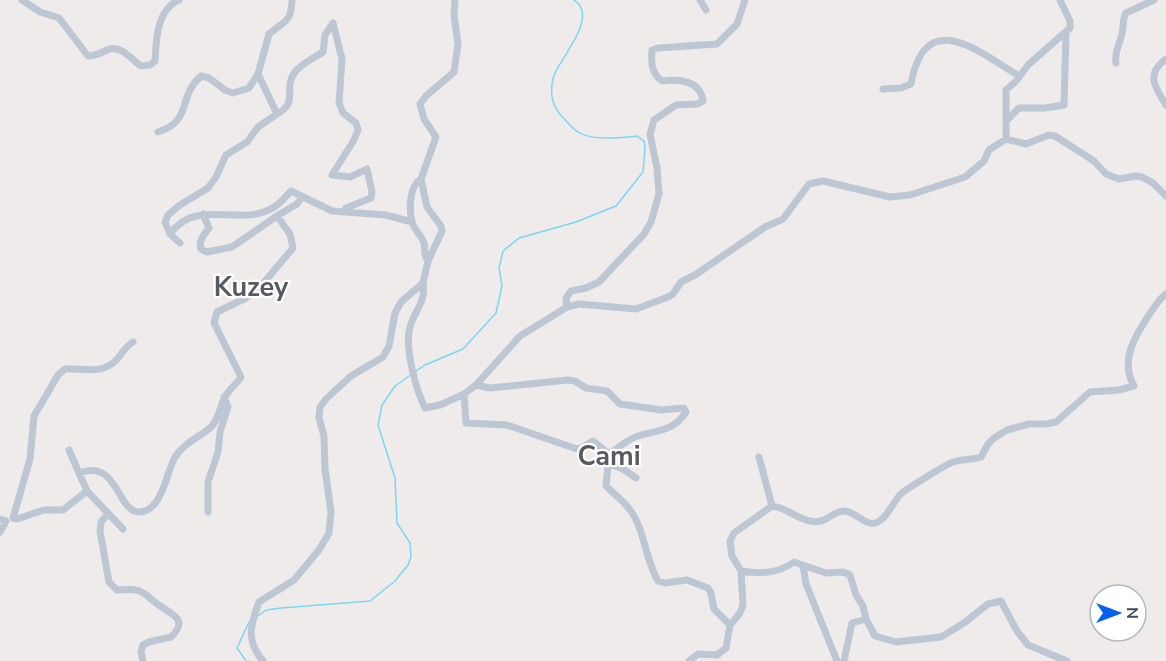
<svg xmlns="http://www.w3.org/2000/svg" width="1166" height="661" font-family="'Nunito Sans',sans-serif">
<rect width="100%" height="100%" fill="#efebeb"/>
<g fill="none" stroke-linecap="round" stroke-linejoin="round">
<path stroke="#7ad6f5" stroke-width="1.5" d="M 416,371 L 425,365 L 463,349 L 496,313 L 502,286 L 499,268 L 503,251 L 519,238 L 576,222 L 616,206 L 643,172 L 645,149 L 644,141 L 637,136 C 621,138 591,141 578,132 C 574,130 571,126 568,123 C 560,115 553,107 552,96 C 551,88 552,80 555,73 C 562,57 599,15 574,0
M 258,616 L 266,610 L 281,608 L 370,601 L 395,581 L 408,565 L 411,557 L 410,543 L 397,523 L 395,478 L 378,425 L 382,405 L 395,386 L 412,374
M 246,661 L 237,648 L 249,622"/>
<path stroke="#bcc7d3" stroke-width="7" d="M 22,0 L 40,12 L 59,18 L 88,56 C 96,56 100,53 107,50 C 120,44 131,59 141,66 L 150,65 L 155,61 C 156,40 157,9 179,0
M 700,0 L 706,10
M 1166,59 C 1145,74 1155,87 1166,105
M 1116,63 C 1114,52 1120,44 1122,33 C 1124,26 1122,20 1126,13 L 1154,0
M 883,89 L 901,88 L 911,84 C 925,6 978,51 1019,76
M 277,114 C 300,101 282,89 295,72 C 302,63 314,58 323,52 L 325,35 L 333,23 L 342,59 L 339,103 L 343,113 L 356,123 L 358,130 L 354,140 L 332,175 L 350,177 L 367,169 L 372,192 L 371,198 L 346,208 L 344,212
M 1006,121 L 1019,108 L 1045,108 L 1064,105 L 1066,33
M 158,132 C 193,121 177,97 201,76 L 209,78 L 225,90 L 233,93 L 249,88 L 258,74 L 269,34 C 285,20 291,23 292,0
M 1006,139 L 1006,90 L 1016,81 L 1028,65 L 1070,28 L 1070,21 L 1060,0
M 421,179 C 409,186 409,210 412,222 C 414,230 422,236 424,243 C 426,250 423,255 428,261
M 203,214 L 209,228 C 204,235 198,241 201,249 L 207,252 L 232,247 L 277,216 L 297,204 L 302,197
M 170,234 C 197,196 240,229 274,207 C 280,204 286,196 291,191 L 332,211 L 386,215 L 412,222
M 180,243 L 170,234 L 165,222 L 168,215 L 180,205 L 208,188 L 216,177 L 226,155 L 247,142 L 258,127 L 277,114 L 258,74
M 423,283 C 426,303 415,309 410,327 C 404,346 416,390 425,408 L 440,405 L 464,394 L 476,385 L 520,336 L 567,307 L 579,304 L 636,309 L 668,297 L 673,294 L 681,282 L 695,275 L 765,227 L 783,219 L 809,184 L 823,181 L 890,197 L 910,195 L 965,177 L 984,161 L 989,150 L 1006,139 L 1026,144 L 1049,135 L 1055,136 L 1094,161 L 1106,174 L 1119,179 L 1136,176 L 1142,177 L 1153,183 L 1166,196
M 567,307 L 566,298 L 571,291 L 586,288 L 599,282 L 644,234 L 651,222 L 659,194 L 657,168 L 650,134 L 654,120 L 676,105 L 697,104 L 703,101 C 700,80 679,79 662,81 C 651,73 651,62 652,50 L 658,48 L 717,44 L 737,24 L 745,0
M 476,385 L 490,388 L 568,380 L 575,381 L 586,388 L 607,391 L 620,404 L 661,410 L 684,408 L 686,412 C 673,432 657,430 638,436 C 628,439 618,448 609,454
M 464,394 L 466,423 L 507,425 L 577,449 L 581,448 L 593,441 L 609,454
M 69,450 L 87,491 L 123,529
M 609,454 L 606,486 C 614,494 624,501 630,510 C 645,530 645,559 658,581 L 665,583 L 687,580 L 708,588 L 711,593 L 714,609 L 730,625
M 759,457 L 772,506
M 608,463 L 623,469 L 636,478
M 79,473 C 118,458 117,512 139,512 C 162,512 166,473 175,457 C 184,443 198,438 210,428 C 219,420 219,409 224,399 C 227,391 236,385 241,377 L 214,323 L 217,312 L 246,298 L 260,287 L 293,248 L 290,234 L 277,216
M 87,491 L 63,510 L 44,510 L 17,519 L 13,518 L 30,459 L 34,416 L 58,375 L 65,369 C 81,368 99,374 113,363 C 121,357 124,347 133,342
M 208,512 L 208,482 L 218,452 L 220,432 L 228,407 L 224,397
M 108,514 L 101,522 L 100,531 L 109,582 L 117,590 C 123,590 130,589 136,590 C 144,591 149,598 156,603 C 168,613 191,618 171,637 L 149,642 L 143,645 L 141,652 L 143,661
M 0,519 L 6,521 L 0,532
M 803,566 L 806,584 L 837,661
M 741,571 C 760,574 777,574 794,562 L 826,573 L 843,572 L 850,575 L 856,595 L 863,606 L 866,619 L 875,636 L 896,642 L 941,637 L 964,623 L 988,604 L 1001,601 L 1017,631 L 1028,645 L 1067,661
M 263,661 C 246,641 250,626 259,602 L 294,580 L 319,550 L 329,533 L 331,512 L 325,469 L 324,436 L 319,418 L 320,407 L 326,399 L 351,376 L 383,357 L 389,346 L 395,313 L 401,302 L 423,283 L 428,261 L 442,231 L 441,226 L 427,207 L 421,179 L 436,137 L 424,119 L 420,104 L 426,96 L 454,72 L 458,44 L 454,15 L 455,0
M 689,661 L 698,654 L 717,655 L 726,648 L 730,625 L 740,613 L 743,605 L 741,571 L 732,556 L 730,541 L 734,533 L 772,506 C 787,508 796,518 810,521 C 828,525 831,510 845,511 C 856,512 867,528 878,522 C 890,515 892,502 902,493 C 908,488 945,465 953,462 C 962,459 972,460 981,457 L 988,444 L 994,438 L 1007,430 L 1029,424 L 1046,424 L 1056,422 L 1090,392 L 1119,390 L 1134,386 C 1119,360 1136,334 1151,312 C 1156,305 1159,299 1166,294
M 844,661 L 852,623 L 866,619"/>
</g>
<g text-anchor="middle" stroke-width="4.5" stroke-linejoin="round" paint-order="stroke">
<g font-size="27" font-weight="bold" fill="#575b61" stroke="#fff">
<text x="251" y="296">Kuzey</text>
<text x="609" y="465">Cami</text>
</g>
</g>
<g transform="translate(1118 613) rotate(90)"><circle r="28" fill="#ffffff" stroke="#b3b8bd" stroke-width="1.5"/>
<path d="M0-4.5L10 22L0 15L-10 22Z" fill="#0560ee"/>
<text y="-9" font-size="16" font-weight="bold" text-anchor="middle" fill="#424e5b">N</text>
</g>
</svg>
